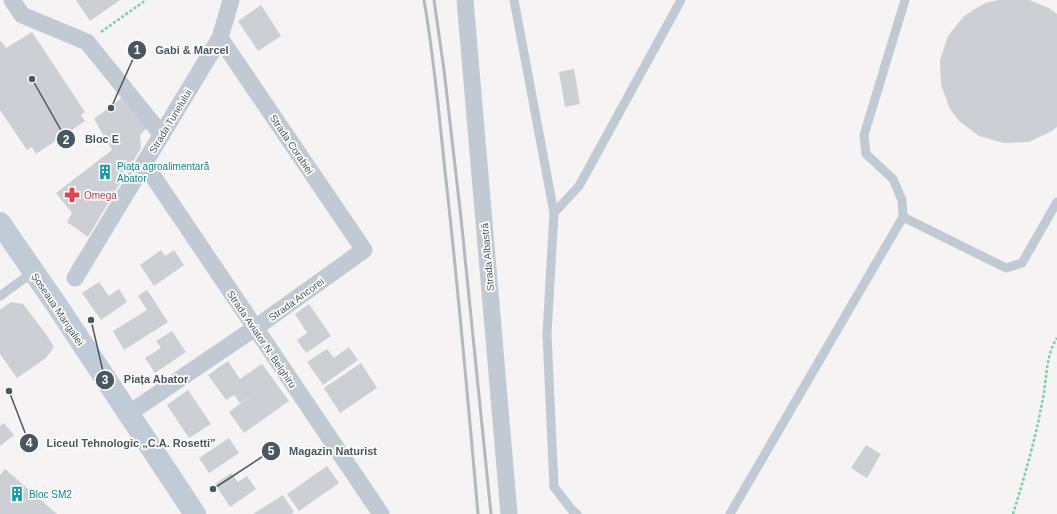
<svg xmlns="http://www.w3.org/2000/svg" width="1057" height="514" font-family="Helvetica,sans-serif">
<rect width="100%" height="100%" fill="#f5f3f3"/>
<path fill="#cdcfd5" d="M 76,0 L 120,0 L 90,21 Z
M 999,0 L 1029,0 L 1049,8 L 1057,14 L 1057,127 L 1052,131 L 1029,142 L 1004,143 L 979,136 L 959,121 L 950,109 L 941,85 L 940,60 L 948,36 L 964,16 L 985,3 Z
M 261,5 L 281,36 L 258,51 L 238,21 Z
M 32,32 L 85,112 L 81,115 L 85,121 L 36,154 L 32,147 L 27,150 L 0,110 L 0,41 L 1,41 L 6,48 Z
M 574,69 L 580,104 L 565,107 L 559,72 Z
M 124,96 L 148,127 L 140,135 L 141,148 L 88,237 L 67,222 L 72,213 L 56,193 L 112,150 L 94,119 Z
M 161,250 L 165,256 L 174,250 L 184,265 L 154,286 L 140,265 Z
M 99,282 L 109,296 L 119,289 L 127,302 L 101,320 L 82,293 Z
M 147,290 L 168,322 L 124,350 L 113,331 L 147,310 L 138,296 Z
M 11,302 L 23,304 L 46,334 L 54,347 L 46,358 L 17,378 L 0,354 L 0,310 Z
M 309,304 L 331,336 L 306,353 L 297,340 L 307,333 L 295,314 Z
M 172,331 L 186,352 L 155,373 L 145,358 L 161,348 L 156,341 Z
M 349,347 L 358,360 L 323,385 L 307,362 L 327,349 L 334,358 Z
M 228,361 L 240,379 L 262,364 L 289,401 L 244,433 L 229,412 L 257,391 L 240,403 L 234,395 L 226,400 L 208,375 Z
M 361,363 L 377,388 L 340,413 L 324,388 Z
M 188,390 L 211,424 L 189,438 L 167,405 Z
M 4,423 L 14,435 L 0,446 L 0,426 Z
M 229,438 L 239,453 L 209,473 L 199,458 Z
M 866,445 L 881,454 L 867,478 L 851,468 Z
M 327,466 L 339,483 L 299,511 L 287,494 Z
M 5,469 L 57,514 L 0,514 L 0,475 Z
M 231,473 L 238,482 L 247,476 L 256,489 L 230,507 L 215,484 Z
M 283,495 L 294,512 L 291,514 L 253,514 Z"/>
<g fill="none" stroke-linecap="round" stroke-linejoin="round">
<path stroke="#7ad0a6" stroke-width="2.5" stroke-dasharray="3 2" stroke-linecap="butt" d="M 101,32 L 146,0
M 1013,514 C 1024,478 1035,441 1042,403 C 1047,382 1045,356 1057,338"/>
<path stroke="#c1cad2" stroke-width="9" d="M 514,0 L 554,213 L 547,334 L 554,487 L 572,510 L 577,514
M 554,213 L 579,186 L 681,0
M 903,217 L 902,200 L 893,179 L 866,154 L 864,135 L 905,0
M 0,296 L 33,272
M 730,514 L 903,217 L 1006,268 L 1022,263 L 1057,202"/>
<path stroke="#c1cad2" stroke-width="17" d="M 12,0 L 22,15 L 87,42 L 162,135
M 465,0 L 509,514
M 144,163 L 381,514
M 75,278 L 220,38 L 231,0
M 128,414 L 255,328 L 364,250 L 220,38"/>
<path stroke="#c1cbd6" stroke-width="22" d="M 0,223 L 58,307 L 195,514"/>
<path stroke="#b5b8bd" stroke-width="3" d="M 424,0 C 434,57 439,114 445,171 C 458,285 468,399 478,514
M 434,0 L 444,70 L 461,218 L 491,514"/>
</g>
<defs>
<g id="building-bare" transform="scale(1.2)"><path d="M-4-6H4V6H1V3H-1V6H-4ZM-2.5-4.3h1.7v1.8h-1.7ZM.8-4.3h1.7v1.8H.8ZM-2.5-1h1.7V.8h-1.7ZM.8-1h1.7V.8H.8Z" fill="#0f9aa8" stroke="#fff" stroke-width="2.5" paint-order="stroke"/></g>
<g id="pharmacy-bare" transform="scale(1.2)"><path d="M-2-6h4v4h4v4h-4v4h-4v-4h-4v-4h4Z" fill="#e0444e" stroke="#fff" stroke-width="2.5" paint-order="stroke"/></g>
</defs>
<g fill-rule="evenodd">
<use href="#building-bare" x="105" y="172"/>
<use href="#pharmacy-bare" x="72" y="195"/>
<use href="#building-bare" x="17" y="494"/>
</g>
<g text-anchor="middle" stroke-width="3.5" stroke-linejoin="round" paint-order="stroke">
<g font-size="10" fill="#4a5661" stroke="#fff">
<text transform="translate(170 121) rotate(-59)" y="4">Strada Tunelului</text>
<text transform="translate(292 144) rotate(56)" y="4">Strada Corabiei</text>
<text transform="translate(487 257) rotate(-95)" y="4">Strada Albastră</text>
<text transform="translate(296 299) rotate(-36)" y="4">Strada Ancorei</text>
<text transform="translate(58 309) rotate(56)" y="4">Șoseaua Mangaliei</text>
<text transform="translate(262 339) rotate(56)" y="4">Strada Aviator N. Belghiru</text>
</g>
<g font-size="10" fill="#0d838f" stroke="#fff" text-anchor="start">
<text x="117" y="170">Piața agroalimentară<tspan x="117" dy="12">Abator</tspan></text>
<text x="29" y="498">Bloc SM2</text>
</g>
<g font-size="10" fill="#be3a42" stroke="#fff" text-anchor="start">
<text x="84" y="199">Omega</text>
</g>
</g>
<path fill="none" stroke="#4a5661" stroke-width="1.5" d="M111 108L137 50M32 79L66 139M91 320L105 380M9 391L29 443M213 489L271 451"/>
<g fill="#4a5661" stroke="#fff" stroke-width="1.5">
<circle cx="111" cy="108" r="4"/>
<circle cx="32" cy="79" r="4"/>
<circle cx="91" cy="320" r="4"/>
<circle cx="9" cy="391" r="4"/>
<circle cx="213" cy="489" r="4"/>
<circle cx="137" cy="50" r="10"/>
<circle cx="66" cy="139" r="10"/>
<circle cx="105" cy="380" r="10"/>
<circle cx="29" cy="443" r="10"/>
<circle cx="271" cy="451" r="10"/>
</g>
<g font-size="12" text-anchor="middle" font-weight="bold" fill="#fff">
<text x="137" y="54">1</text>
<text x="66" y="144">2</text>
<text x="105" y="384">3</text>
<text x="29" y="447">4</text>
<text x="271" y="455">5</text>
</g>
<g font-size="11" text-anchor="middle" font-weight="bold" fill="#4a5661" stroke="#fff" stroke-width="3.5" stroke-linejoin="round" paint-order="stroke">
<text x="192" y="54">Gabi &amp; Marcel</text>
<text x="102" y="143">Bloc E</text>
<text x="156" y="383">Piața Abator</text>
<text x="131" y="447">Liceul Tehnologic „C.A. Rosetti”</text>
<text x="333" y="455">Magazin Naturist</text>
</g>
</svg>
